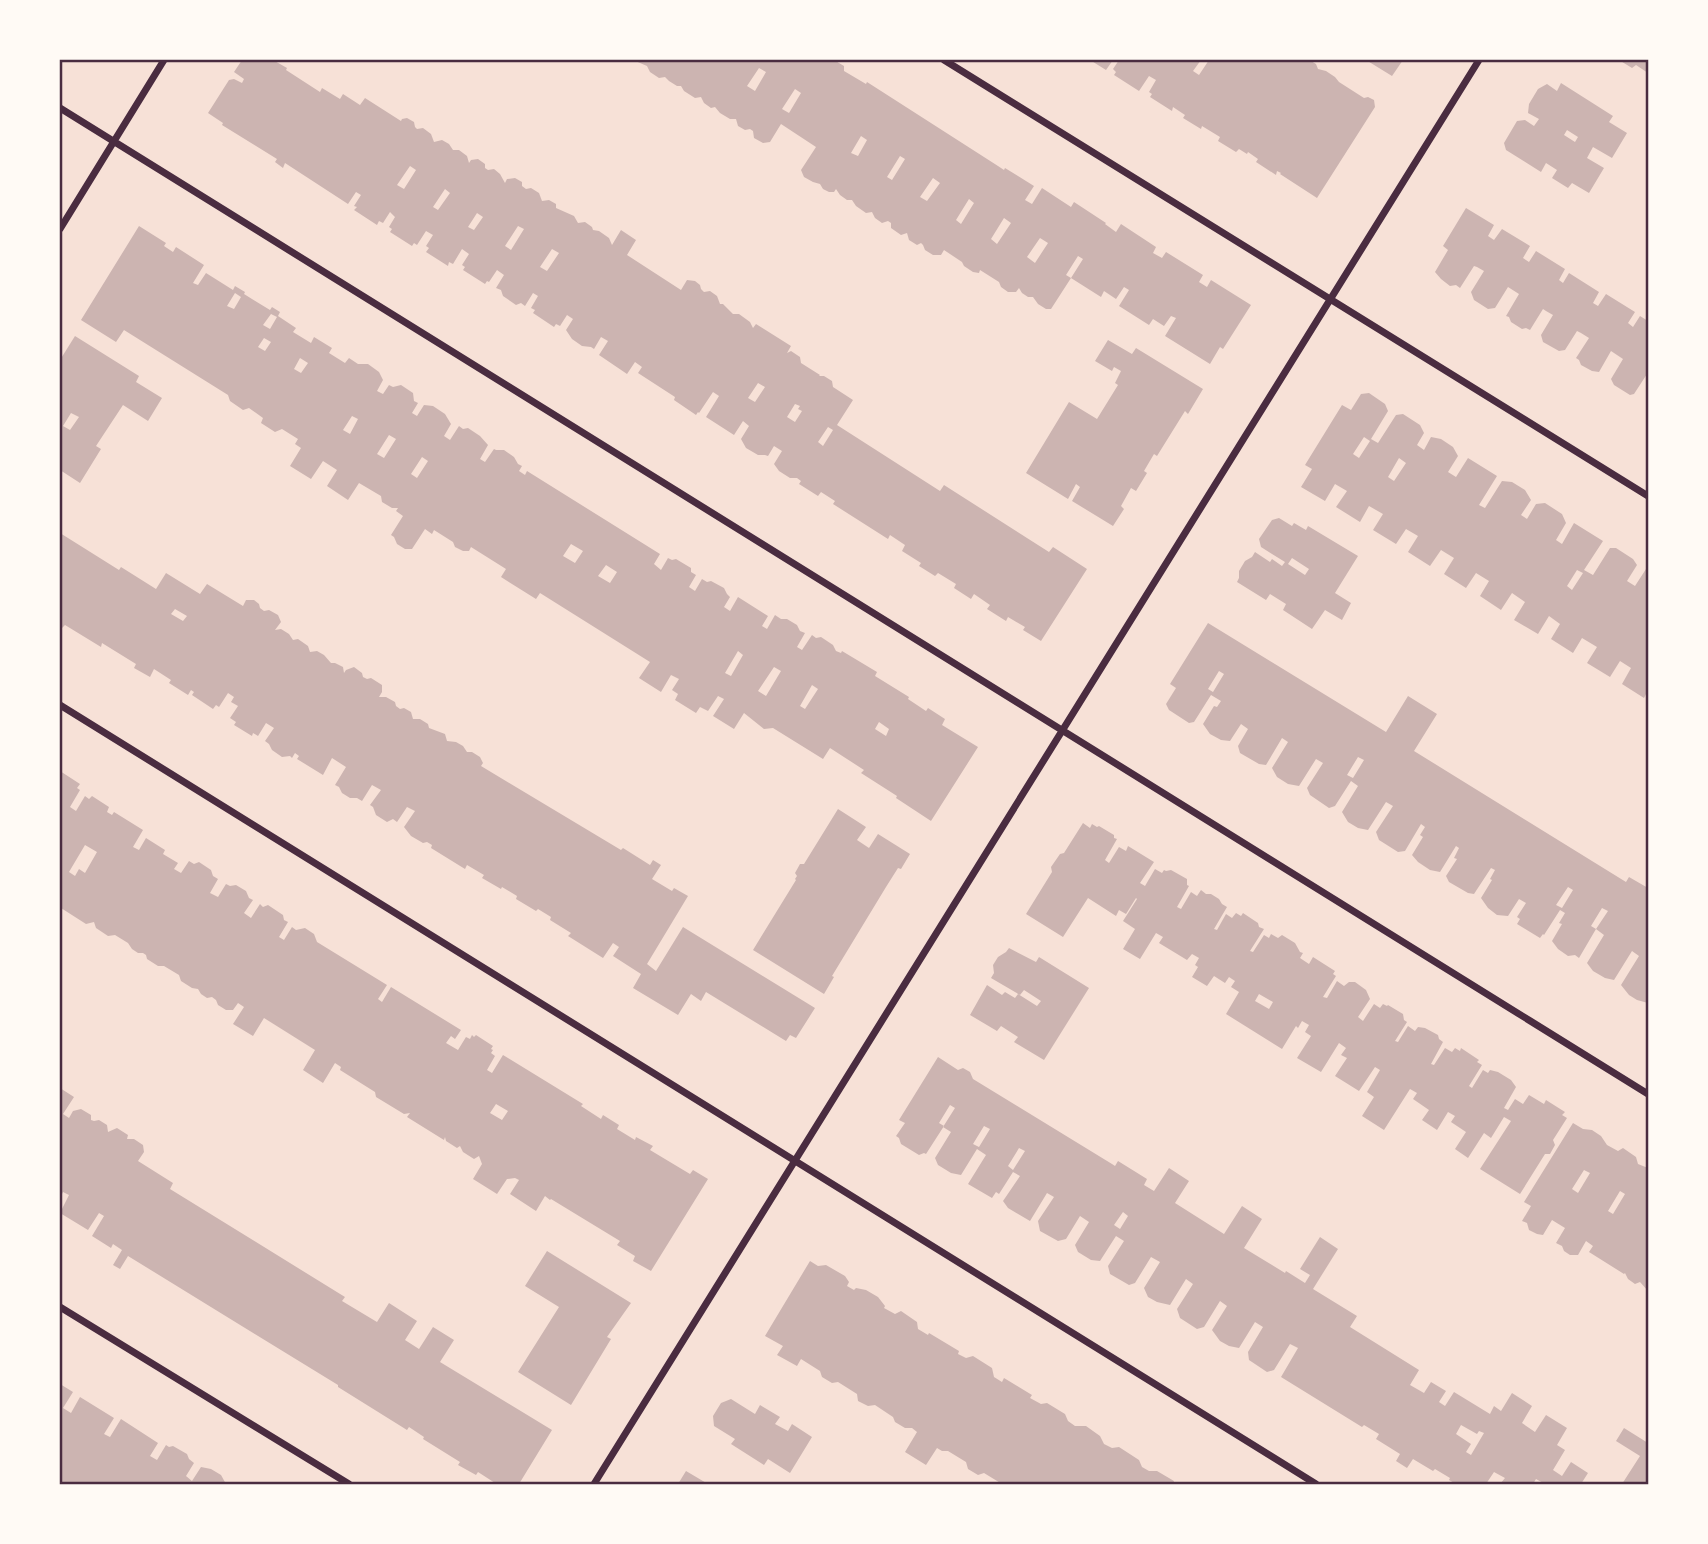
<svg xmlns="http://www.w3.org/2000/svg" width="1708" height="1544" font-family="Commissioner,sans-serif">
<rect width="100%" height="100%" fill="#f7e1d7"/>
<path fill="#ccb4b1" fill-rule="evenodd" d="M 242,60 L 273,60 L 287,68 L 286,70 L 320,92 L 322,88 L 340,99 L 343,94 L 360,105 L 365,98 L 401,121 L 402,119 L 407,118 L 414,122 L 415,127 L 417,129 L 423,128 L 431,134 L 434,142 L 442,140 L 449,144 L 453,150 L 459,150 L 467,156 L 469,163 L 471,160 L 478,159 L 485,164 L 485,168 L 488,170 L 494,169 L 500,174 L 505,183 L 507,179 L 515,178 L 522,182 L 522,186 L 526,189 L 531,188 L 539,193 L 542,201 L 549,200 L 556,204 L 556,208 L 574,216 L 578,223 L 585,222 L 592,227 L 593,230 L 599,231 L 609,238 L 612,245 L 621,230 L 636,240 L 627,255 L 681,290 L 687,280 L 695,281 L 700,285 L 701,289 L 704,292 L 710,291 L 717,296 L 720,304 L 723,304 L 733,314 L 739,314 L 750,322 L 753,328 L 756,324 L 791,346 L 787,353 L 791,351 L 800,357 L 801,363 L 820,375 L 819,376 L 824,376 L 832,381 L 833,387 L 853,400 L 837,425 L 940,491 L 944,485 L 1049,552 L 1053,547 L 1087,569 L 1041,641 L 1023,630 L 1025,627 L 1008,617 L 1006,621 L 987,609 L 990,605 L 974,594 L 971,599 L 954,588 L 956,584 L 938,573 L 935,576 L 919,566 L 921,563 L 902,551 L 905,545 L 890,535 L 888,539 L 833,504 L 835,501 L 821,492 L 818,496 L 799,484 L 801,481 L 797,478 L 790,478 L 779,471 L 774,464 L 782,451 L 774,446 L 768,456 L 765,455 L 758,455 L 746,448 L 741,439 L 749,426 L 743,421 L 734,435 L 706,417 L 719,396 L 713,392 L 699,413 L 698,412 L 696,415 L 674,400 L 675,397 L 638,373 L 642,367 L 635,362 L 627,374 L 599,355 L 608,341 L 601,337 L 594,349 L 591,347 L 582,346 L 572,339 L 566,330 L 573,319 L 567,315 L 560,326 L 556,324 L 554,327 L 533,313 L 535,310 L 531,308 L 538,296 L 533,293 L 525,306 L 521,303 L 516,305 L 503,296 L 501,290 L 496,288 L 504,275 L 497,270 L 489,282 L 487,281 L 485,284 L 463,270 L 465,267 L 462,265 L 469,254 L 462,249 L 453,264 L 449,262 L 448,266 L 426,252 L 429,248 L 426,246 L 433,235 L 426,231 L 417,245 L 414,243 L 412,246 L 390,232 L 392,229 L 389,227 L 395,217 L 390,212 L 383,223 L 379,221 L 377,225 L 354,210 L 357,207 L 354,206 L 361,195 L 356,192 L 348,204 L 285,163 L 283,168 L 275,162 L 277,159 L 222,125 L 223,123 L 208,113 L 229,80 L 234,79 L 242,83 L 244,79 L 234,72 ZM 410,166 L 416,170 L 404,189 L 397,185 ZM 445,189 L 450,193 L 438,210 L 433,207 ZM 477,213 L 483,217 L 474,230 L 468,227 ZM 518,226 L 524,229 L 511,250 L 505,246 ZM 552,249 L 559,253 L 547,271 L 540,267 ZM 758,383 L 765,387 L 755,402 L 748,398 ZM 795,404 L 800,406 L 798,409 L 802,411 L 795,422 L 787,417 ZM 828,427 L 833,430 L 823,446 L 818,442 Z
M 633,60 L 834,60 L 844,66 L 844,71 L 866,84 L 867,82 L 998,166 L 1004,170 L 1005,168 L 1034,186 L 1025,200 L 1032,204 L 1042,188 L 1071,207 L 1074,202 L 1106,223 L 1105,224 L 1116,232 L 1121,224 L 1156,247 L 1153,253 L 1162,258 L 1166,252 L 1203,275 L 1199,282 L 1207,287 L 1211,280 L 1251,305 L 1223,349 L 1220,347 L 1210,364 L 1165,336 L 1176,318 L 1171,316 L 1164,326 L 1153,319 L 1149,325 L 1119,306 L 1129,290 L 1124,287 L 1116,299 L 1104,291 L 1101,297 L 1071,278 L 1083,259 L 1078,256 L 1066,275 L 1071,278 L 1051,309 L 1046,309 L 1038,304 L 1033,297 L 1028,297 L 1022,293 L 1019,288 L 1016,292 L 1008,292 L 1001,287 L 999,282 L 980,270 L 979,273 L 973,272 L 964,266 L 962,262 L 944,250 L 941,255 L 933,255 L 925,250 L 923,245 L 921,243 L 917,245 L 909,240 L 907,233 L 901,235 L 891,228 L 891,223 L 888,221 L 882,223 L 875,218 L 872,212 L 866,213 L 856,206 L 852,200 L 847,200 L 840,195 L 836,189 L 834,192 L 829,192 L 823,189 L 820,184 L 813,182 L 804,177 L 801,170 L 816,147 L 781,124 L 770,142 L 763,143 L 754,138 L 753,131 L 750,129 L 745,130 L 738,126 L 736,119 L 730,119 L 720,113 L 715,107 L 711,108 L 704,103 L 701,97 L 695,98 L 684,91 L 681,86 L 677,86 L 669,81 L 665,77 L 659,78 L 650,72 L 647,66 ZM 759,68 L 766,72 L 755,91 L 747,86 ZM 795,89 L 801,93 L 789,113 L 782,109 ZM 861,136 L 867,140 L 858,156 L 851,153 ZM 900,156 L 905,159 L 892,180 L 887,177 ZM 933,178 L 940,183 L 927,201 L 920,197 ZM 969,199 L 974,203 L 961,224 L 956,220 ZM 1004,218 L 1011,223 L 997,244 L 991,239 ZM 1040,238 L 1048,243 L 1035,263 L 1027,257 Z
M 1090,60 L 1113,60 L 1106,70 Z
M 1119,60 L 1201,60 L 1193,71 L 1199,75 L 1209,60 L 1302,60 L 1306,62 L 1311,61 L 1316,64 L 1318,69 L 1326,71 L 1335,77 L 1339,82 L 1364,98 L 1368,97 L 1374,100 L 1375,107 L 1317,198 L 1280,174 L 1281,173 L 1277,171 L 1276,175 L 1256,162 L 1258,159 L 1248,152 L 1247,154 L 1239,149 L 1236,152 L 1218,141 L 1220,137 L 1202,126 L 1201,129 L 1183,118 L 1185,115 L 1173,107 L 1172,111 L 1150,97 L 1152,94 L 1149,92 L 1156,80 L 1149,76 L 1139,91 L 1114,75 L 1116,72 L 1113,69 Z
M 1366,60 L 1403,60 L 1392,76 Z
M 1619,60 L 1648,60 L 1648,73 L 1636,65 L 1632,68 Z
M 1561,83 L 1613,116 L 1609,122 L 1627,133 L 1612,158 L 1593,147 L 1587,158 L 1604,168 L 1589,193 L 1572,183 L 1568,188 L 1552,178 L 1557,170 L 1546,163 L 1541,172 L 1506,150 L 1504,143 L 1517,121 L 1525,120 L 1534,126 L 1539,119 L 1528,113 L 1529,104 L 1538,89 L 1547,84 L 1557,91 ZM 1567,130 L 1578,137 L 1575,142 L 1564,135 Z
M 1466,208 L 1494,225 L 1488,236 L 1494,240 L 1502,229 L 1530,246 L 1523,258 L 1529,262 L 1536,251 L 1565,269 L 1559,280 L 1563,283 L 1569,273 L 1599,292 L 1593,303 L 1598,306 L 1606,294 L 1635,312 L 1628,323 L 1633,327 L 1640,316 L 1648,321 L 1648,374 L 1647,374 L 1634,394 L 1630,395 L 1614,385 L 1611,379 L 1623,359 L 1611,351 L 1599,372 L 1592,371 L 1581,365 L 1579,360 L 1576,358 L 1589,338 L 1581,333 L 1577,331 L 1565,350 L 1559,351 L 1543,342 L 1541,335 L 1553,315 L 1546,311 L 1543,309 L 1530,330 L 1526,328 L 1522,329 L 1511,322 L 1509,317 L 1506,316 L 1519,294 L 1508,287 L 1495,308 L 1488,309 L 1474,300 L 1471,292 L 1484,271 L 1477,267 L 1474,266 L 1460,288 L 1456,285 L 1450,286 L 1441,279 L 1435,272 L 1448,250 L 1443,246 Z
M 139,226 L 166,243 L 164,246 L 173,252 L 176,247 L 204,265 L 193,283 L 198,285 L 206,273 L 233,290 L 235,286 L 245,292 L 244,294 L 270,310 L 272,307 L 280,312 L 278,316 L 296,328 L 293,332 L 311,343 L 314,337 L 332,348 L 329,353 L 345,363 L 349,358 L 358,364 L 368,364 L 379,372 L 383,380 L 377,391 L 383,394 L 389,385 L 393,387 L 401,385 L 413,393 L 414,401 L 418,403 L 412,413 L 417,416 L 424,405 L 433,406 L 445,414 L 451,424 L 444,436 L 450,440 L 459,426 L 463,429 L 468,428 L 480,436 L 488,445 L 480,459 L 485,462 L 494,449 L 496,450 L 504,450 L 514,457 L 518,464 L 522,466 L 519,471 L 525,475 L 527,471 L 660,554 L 654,564 L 661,570 L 668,558 L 672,560 L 676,559 L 691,568 L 691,572 L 696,575 L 689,587 L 695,591 L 702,579 L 707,582 L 711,581 L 724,588 L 727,594 L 730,597 L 724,607 L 730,611 L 738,597 L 768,616 L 762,626 L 767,629 L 775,615 L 781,619 L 787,619 L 797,625 L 800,631 L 805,633 L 797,647 L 802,650 L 812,635 L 816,638 L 821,637 L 833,645 L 836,651 L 841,653 L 842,651 L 877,672 L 875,676 L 909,697 L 908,699 L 926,711 L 928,708 L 945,719 L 942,725 L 978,747 L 931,821 L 896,798 L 897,796 L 861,773 L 864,770 L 830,748 L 823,759 L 773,728 L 764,729 L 744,713 L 734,729 L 713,716 L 724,699 L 718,696 L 708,711 L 700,707 L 696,713 L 675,700 L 678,694 L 672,690 L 679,679 L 671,675 L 661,692 L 639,678 L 650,662 L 540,593 L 536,599 L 501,577 L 506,569 L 471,547 L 469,551 L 463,551 L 455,547 L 453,542 L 434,530 L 432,534 L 425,529 L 412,549 L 405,549 L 397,544 L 394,537 L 391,535 L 403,516 L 396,511 L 398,508 L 392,508 L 382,502 L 381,496 L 359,483 L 348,500 L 327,486 L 337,470 L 323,461 L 311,479 L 290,466 L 301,448 L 295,444 L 298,439 L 282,429 L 275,432 L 261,423 L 263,418 L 249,408 L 243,410 L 230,401 L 228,395 L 124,330 L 116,342 L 81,320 ZM 235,293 L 241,297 L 234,309 L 227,306 ZM 271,314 L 277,317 L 270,329 L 263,325 ZM 264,338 L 271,342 L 265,351 L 258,347 ZM 300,358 L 308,363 L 301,373 L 294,369 ZM 352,416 L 358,419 L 350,434 L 343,430 ZM 389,435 L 396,439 L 384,458 L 377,454 ZM 422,457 L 428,461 L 417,478 L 411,474 ZM 571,544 L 583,551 L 575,563 L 563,556 ZM 606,565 L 617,572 L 610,583 L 598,576 ZM 738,651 L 743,655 L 731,676 L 725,673 ZM 774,667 L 781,671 L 766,696 L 758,691 ZM 812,685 L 818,689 L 805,709 L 800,706 ZM 879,722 L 889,729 L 886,736 L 875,729 Z
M 75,336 L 139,376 L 136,382 L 162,398 L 148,421 L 123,405 L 96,446 L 101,449 L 80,483 L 60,470 L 60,360 ZM 71,413 L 79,417 L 70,430 L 63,426 Z
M 1108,340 L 1132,354 L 1136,348 L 1203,389 L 1188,414 L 1185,411 L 1157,456 L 1154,454 L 1144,471 L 1147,473 L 1136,491 L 1131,488 L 1121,506 L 1124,509 L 1113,526 L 1072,501 L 1080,487 L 1076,484 L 1068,499 L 1026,473 L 1069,402 L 1097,419 L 1118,385 L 1115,383 L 1121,371 L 1114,367 L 1112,371 L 1095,361 Z
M 1369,393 L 1385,404 L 1388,411 L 1371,439 L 1378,443 L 1396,415 L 1403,414 L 1420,425 L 1424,433 L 1417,445 L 1424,450 L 1431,437 L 1441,439 L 1453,447 L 1458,456 L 1448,472 L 1456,477 L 1468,458 L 1497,476 L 1479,505 L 1485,508 L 1502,481 L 1512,482 L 1525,490 L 1531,500 L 1521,515 L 1527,519 L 1536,504 L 1545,503 L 1562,514 L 1566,523 L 1556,540 L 1562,544 L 1574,523 L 1603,541 L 1584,570 L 1593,575 L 1610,548 L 1616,548 L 1633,559 L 1637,565 L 1627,581 L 1635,586 L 1646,569 L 1648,569 L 1648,690 L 1644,698 L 1622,684 L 1631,668 L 1620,661 L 1610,677 L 1587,663 L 1597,647 L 1582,638 L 1573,653 L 1551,639 L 1560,624 L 1549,616 L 1538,634 L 1514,620 L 1525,602 L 1512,593 L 1501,610 L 1480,596 L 1489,581 L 1476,573 L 1466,588 L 1444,574 L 1454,558 L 1441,550 L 1430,566 L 1408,552 L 1418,536 L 1406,529 L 1396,544 L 1373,530 L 1383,514 L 1369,506 L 1360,522 L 1336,507 L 1347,491 L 1335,484 L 1325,501 L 1301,487 L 1312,469 L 1305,465 L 1342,405 L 1351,410 L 1361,394 ZM 1364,437 L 1370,441 L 1359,458 L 1353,454 ZM 1399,458 L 1406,463 L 1394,481 L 1388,477 ZM 1577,570 L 1583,573 L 1572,590 L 1567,586 Z
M 1279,518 L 1292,526 L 1294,523 L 1306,530 L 1308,526 L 1358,556 L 1335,593 L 1351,603 L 1342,620 L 1325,610 L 1312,629 L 1283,610 L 1286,604 L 1270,594 L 1266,600 L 1237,582 L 1239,578 L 1239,571 L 1245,561 L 1252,557 L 1255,552 L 1270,562 L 1272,559 L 1282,566 L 1285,562 L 1261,547 L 1259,539 L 1272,520 ZM 1292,558 L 1309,569 L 1305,575 L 1288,564 Z
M 60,533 L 119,570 L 121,567 L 156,589 L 166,573 L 200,594 L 207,584 L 243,606 L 246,600 L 254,600 L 259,604 L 260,608 L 264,611 L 269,610 L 278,615 L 281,622 L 275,630 L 281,629 L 289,634 L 293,640 L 298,639 L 308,646 L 310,652 L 317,651 L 324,655 L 331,663 L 335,663 L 343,667 L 344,673 L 346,670 L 354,667 L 362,673 L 363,677 L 367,679 L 371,678 L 382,685 L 382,692 L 379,697 L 386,697 L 395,702 L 396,706 L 400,709 L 404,708 L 411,712 L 413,719 L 420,719 L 428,724 L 429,728 L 445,734 L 447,741 L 456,742 L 463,746 L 467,752 L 472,752 L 480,757 L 483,763 L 481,766 L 621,850 L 623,848 L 650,865 L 653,860 L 661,865 L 652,879 L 672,891 L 674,888 L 688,896 L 647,964 L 656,971 L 683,927 L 815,1008 L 796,1038 L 790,1035 L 786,1041 L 706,992 L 701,1001 L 691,994 L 678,1015 L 633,988 L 641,974 L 613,956 L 619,947 L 613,943 L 603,958 L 568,936 L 571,933 L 550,920 L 551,917 L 538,909 L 536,911 L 516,899 L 517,896 L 502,887 L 501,889 L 482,878 L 484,875 L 467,865 L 465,869 L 431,848 L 432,845 L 427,842 L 423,843 L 411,836 L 404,827 L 415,811 L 407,807 L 397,822 L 393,819 L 387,822 L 376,815 L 373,807 L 370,805 L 381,790 L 372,785 L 362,801 L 357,798 L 350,798 L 342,793 L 339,787 L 335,785 L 346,767 L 332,758 L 323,775 L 297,759 L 299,756 L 295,753 L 292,758 L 290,756 L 282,757 L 272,750 L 269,744 L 265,741 L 274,728 L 266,723 L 258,736 L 253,733 L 252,736 L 234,725 L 236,722 L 230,718 L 238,706 L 231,702 L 234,697 L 228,693 L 219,707 L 216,705 L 213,709 L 192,695 L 194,692 L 191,690 L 188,695 L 169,683 L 171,680 L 154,669 L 150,677 L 134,668 L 136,664 L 102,643 L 101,647 L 65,625 L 62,628 L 60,626 ZM 175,609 L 187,616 L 183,621 L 171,614 Z
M 1208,623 L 1386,732 L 1408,696 L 1437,714 L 1414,751 L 1626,882 L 1629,877 L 1648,888 L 1648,1003 L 1637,1000 L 1629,995 L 1621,985 L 1639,956 L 1632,951 L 1614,980 L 1605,978 L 1593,971 L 1587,963 L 1604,935 L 1596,929 L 1608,911 L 1602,908 L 1591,926 L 1596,929 L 1579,958 L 1575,955 L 1568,956 L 1558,949 L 1552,941 L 1562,924 L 1559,923 L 1565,913 L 1560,910 L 1544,935 L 1543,934 L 1540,938 L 1517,924 L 1520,919 L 1517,917 L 1526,903 L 1519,899 L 1508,916 L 1497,915 L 1488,908 L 1481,898 L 1492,880 L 1490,879 L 1495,870 L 1491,868 L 1474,894 L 1468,893 L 1449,882 L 1446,876 L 1457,859 L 1454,858 L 1459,848 L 1456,846 L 1440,872 L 1430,870 L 1418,862 L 1412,855 L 1423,837 L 1420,835 L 1425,827 L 1421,824 L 1405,851 L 1398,852 L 1379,840 L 1376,832 L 1393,806 L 1386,802 L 1368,830 L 1358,828 L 1348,822 L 1342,812 L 1358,786 L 1351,781 L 1335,806 L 1329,808 L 1310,795 L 1307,788 L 1323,763 L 1316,759 L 1299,786 L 1288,784 L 1277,777 L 1272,768 L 1288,742 L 1282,738 L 1266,765 L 1259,764 L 1240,753 L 1238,746 L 1248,729 L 1241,724 L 1230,741 L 1221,740 L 1210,734 L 1203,724 L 1214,706 L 1217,707 L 1221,701 L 1211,695 L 1194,722 L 1189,723 L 1169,710 L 1166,704 L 1176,688 L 1170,684 ZM 1219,671 L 1224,674 L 1213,692 L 1208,689 ZM 1358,757 L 1364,760 L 1353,778 L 1347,775 ZM 1568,887 L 1573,890 L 1562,908 L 1556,905 Z
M 60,771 L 80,784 L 77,788 L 80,790 L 70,807 L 76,811 L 85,796 L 89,799 L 92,796 L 109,807 L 107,812 L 112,815 L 114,812 L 143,830 L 133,847 L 139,850 L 146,838 L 165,850 L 163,854 L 178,863 L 174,869 L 181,873 L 189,861 L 194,864 L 199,862 L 211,870 L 213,876 L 218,879 L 210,893 L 218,897 L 226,884 L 230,886 L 236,885 L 246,891 L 249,898 L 253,900 L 244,913 L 251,918 L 260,904 L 263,907 L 268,905 L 283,915 L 284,920 L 288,922 L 279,937 L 284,940 L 292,927 L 296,930 L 305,928 L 314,934 L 317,942 L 387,985 L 378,999 L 382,1002 L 391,987 L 461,1030 L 455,1039 L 451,1036 L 446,1043 L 458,1050 L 466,1037 L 470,1039 L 472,1035 L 474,1037 L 476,1035 L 493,1046 L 491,1049 L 493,1050 L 491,1053 L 495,1056 L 487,1070 L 492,1073 L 503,1055 L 583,1104 L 581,1106 L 601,1119 L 603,1115 L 619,1125 L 617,1129 L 635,1140 L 636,1137 L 653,1146 L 650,1150 L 690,1174 L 693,1170 L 708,1179 L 651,1271 L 633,1261 L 635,1256 L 617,1245 L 620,1241 L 551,1199 L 550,1200 L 545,1196 L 536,1211 L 510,1194 L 519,1180 L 515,1178 L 507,1179 L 497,1194 L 473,1179 L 482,1164 L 479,1156 L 474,1159 L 463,1152 L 460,1146 L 457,1148 L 446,1141 L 445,1137 L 444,1140 L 407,1117 L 410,1113 L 404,1114 L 376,1097 L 375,1092 L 340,1070 L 341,1067 L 335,1063 L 323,1083 L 303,1070 L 315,1050 L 264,1018 L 253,1036 L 233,1024 L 244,1007 L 238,1003 L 233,1010 L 226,1010 L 218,1005 L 216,1000 L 212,997 L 207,998 L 201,994 L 198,989 L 192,988 L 181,981 L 179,975 L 164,966 L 158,966 L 147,959 L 146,955 L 143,953 L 138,953 L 132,949 L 128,943 L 115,935 L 108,936 L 96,928 L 94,922 L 86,924 L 61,908 L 60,905 ZM 85,845 L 97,852 L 85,873 L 79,869 L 75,876 L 69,872 ZM 496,1104 L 508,1111 L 502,1120 L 490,1113 Z
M 838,809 L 866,827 L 857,840 L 869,848 L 878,834 L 910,854 L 901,869 L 898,868 L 886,887 L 832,976 L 834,977 L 824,994 L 753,950 L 796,880 L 795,879 L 797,876 L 795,873 L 800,864 L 804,864 Z
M 1083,823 L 1090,828 L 1092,824 L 1097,827 L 1099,826 L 1114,835 L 1114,838 L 1117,839 L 1105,860 L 1109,863 L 1119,847 L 1126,851 L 1128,846 L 1154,862 L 1140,883 L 1145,886 L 1155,869 L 1162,873 L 1164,870 L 1166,871 L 1171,870 L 1187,879 L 1187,885 L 1189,886 L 1177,907 L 1181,909 L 1191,892 L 1197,896 L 1201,890 L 1206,894 L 1211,894 L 1219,899 L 1222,904 L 1227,907 L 1214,929 L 1217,930 L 1226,914 L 1232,918 L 1236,913 L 1241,916 L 1243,913 L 1258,923 L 1259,927 L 1264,929 L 1250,951 L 1253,952 L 1264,935 L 1269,938 L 1271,934 L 1278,938 L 1282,935 L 1295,943 L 1300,952 L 1303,953 L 1300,958 L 1309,964 L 1313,957 L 1335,971 L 1333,974 L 1336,976 L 1323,997 L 1327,998 L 1337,981 L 1344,986 L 1349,982 L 1355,982 L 1366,990 L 1370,999 L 1358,1017 L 1363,1021 L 1374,1004 L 1380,1008 L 1383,1004 L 1387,1006 L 1388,1005 L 1403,1014 L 1404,1020 L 1407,1022 L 1395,1041 L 1398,1042 L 1408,1026 L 1415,1031 L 1418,1027 L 1425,1028 L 1438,1035 L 1439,1039 L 1443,1042 L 1431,1064 L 1434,1065 L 1445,1048 L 1452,1052 L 1455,1048 L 1460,1051 L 1461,1048 L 1479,1060 L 1477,1062 L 1482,1065 L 1469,1086 L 1472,1088 L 1483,1070 L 1488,1073 L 1490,1070 L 1498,1072 L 1511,1080 L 1516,1087 L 1504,1108 L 1508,1110 L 1515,1099 L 1523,1104 L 1529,1095 L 1544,1104 L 1546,1100 L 1565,1112 L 1562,1115 L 1567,1118 L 1553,1140 L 1555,1145 L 1550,1154 L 1545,1154 L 1520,1194 L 1480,1169 L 1511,1121 L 1504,1117 L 1491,1138 L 1484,1133 L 1468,1158 L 1455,1149 L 1466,1132 L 1451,1122 L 1455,1116 L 1448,1112 L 1437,1130 L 1422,1120 L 1429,1110 L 1413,1099 L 1417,1093 L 1410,1089 L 1384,1130 L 1362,1116 L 1374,1097 L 1367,1092 L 1380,1070 L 1375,1067 L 1359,1091 L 1335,1076 L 1347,1058 L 1341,1055 L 1346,1048 L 1339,1043 L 1321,1072 L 1297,1058 L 1311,1036 L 1305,1032 L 1309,1025 L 1302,1021 L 1298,1028 L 1296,1026 L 1282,1049 L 1226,1014 L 1239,992 L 1231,987 L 1235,981 L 1229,977 L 1225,983 L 1214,976 L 1207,986 L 1192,977 L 1198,967 L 1195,965 L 1199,958 L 1192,954 L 1187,960 L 1159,943 L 1163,937 L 1156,933 L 1140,959 L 1123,949 L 1135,929 L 1123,921 L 1137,899 L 1136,898 L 1126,914 L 1119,910 L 1116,916 L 1088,898 L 1063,937 L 1026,914 L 1052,872 L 1051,867 L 1060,854 L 1064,853 ZM 1259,994 L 1273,1002 L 1269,1009 L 1255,1001 Z
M 1009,948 L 1036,962 L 1039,957 L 1089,988 L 1044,1060 L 1014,1042 L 1018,1037 L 1001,1026 L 997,1031 L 970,1015 L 987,985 L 1002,995 L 1005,992 L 1015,998 L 1018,994 L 1037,1006 L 1041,1001 L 1024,990 L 1020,995 L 991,978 L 994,973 L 993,965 L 998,957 L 1006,952 Z
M 938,1057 L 958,1070 L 963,1068 L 970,1072 L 973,1079 L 1112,1164 L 1115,1166 L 1118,1161 L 1147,1179 L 1144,1185 L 1154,1191 L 1169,1168 L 1189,1181 L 1175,1203 L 1224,1234 L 1242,1206 L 1262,1219 L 1244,1248 L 1285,1273 L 1286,1271 L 1305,1283 L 1310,1275 L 1300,1269 L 1320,1237 L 1338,1249 L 1313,1289 L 1357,1316 L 1350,1327 L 1419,1370 L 1410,1385 L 1424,1393 L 1431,1382 L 1446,1391 L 1439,1402 L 1445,1406 L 1454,1392 L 1490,1414 L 1494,1406 L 1501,1411 L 1512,1393 L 1532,1406 L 1522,1423 L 1535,1432 L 1546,1415 L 1567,1428 L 1557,1445 L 1565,1450 L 1553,1470 L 1562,1476 L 1571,1462 L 1588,1473 L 1581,1484 L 1545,1484 L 1536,1479 L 1533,1484 L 1500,1484 L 1505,1478 L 1494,1472 L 1486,1484 L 1456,1484 L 1449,1480 L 1450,1478 L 1435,1469 L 1433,1471 L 1413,1459 L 1407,1468 L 1396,1461 L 1400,1454 L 1376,1439 L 1379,1434 L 1364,1425 L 1362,1427 L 1281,1377 L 1298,1348 L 1290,1344 L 1274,1370 L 1267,1372 L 1249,1360 L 1248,1352 L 1263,1327 L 1255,1322 L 1239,1348 L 1229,1346 L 1220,1341 L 1212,1330 L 1227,1306 L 1220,1301 L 1204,1327 L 1197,1329 L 1180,1318 L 1177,1309 L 1193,1284 L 1186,1279 L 1170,1305 L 1157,1302 L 1148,1297 L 1144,1288 L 1160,1262 L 1151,1257 L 1135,1283 L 1129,1285 L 1110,1274 L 1108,1266 L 1124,1241 L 1116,1236 L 1100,1261 L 1091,1260 L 1078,1252 L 1075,1245 L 1089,1222 L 1080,1216 L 1066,1239 L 1058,1241 L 1040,1231 L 1038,1221 L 1054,1197 L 1047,1193 L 1030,1221 L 1008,1208 L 1003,1201 L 1020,1176 L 1013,1172 L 999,1194 L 996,1192 L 992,1198 L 968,1184 L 986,1155 L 977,1149 L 961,1175 L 951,1173 L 938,1165 L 935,1158 L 951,1132 L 943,1127 L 955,1108 L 950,1105 L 939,1123 L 944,1126 L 926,1154 L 924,1153 L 919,1155 L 901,1144 L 899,1138 L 896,1136 L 905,1123 L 899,1120 ZM 984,1126 L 990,1129 L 979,1147 L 973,1144 ZM 1019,1148 L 1025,1151 L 1013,1170 L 1008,1166 ZM 1123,1212 L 1128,1216 L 1120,1229 L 1114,1225 ZM 1461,1425 L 1477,1434 L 1479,1431 L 1484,1433 L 1471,1455 L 1466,1452 L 1471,1444 L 1456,1434 Z
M 60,1088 L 74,1097 L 63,1114 L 69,1118 L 73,1111 L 81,1109 L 91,1115 L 91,1120 L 94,1121 L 99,1120 L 107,1125 L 108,1132 L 117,1128 L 128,1135 L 127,1139 L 134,1139 L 143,1145 L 144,1152 L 138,1161 L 173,1183 L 170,1189 L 345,1297 L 342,1301 L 377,1322 L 389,1303 L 417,1321 L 405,1340 L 419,1349 L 433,1327 L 454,1340 L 440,1362 L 552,1430 L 519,1484 L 493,1484 L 495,1483 L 478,1472 L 476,1475 L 458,1465 L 460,1462 L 423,1439 L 424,1437 L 409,1427 L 407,1430 L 338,1387 L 338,1385 L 128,1256 L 120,1269 L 113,1265 L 122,1250 L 113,1244 L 111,1248 L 92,1236 L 104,1216 L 99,1213 L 88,1230 L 60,1213 L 69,1195 L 63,1192 L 60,1198 Z
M 1573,1123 L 1583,1129 L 1592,1130 L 1601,1136 L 1607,1145 L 1618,1151 L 1623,1148 L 1636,1157 L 1638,1164 L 1648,1168 L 1648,1291 L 1640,1282 L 1635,1284 L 1628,1279 L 1625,1273 L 1624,1274 L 1589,1252 L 1593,1246 L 1586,1241 L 1578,1255 L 1570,1255 L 1564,1251 L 1562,1246 L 1556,1243 L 1565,1228 L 1552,1220 L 1543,1235 L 1537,1234 L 1529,1230 L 1527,1223 L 1522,1221 L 1531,1206 L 1524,1202 ZM 1584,1170 L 1590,1173 L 1578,1193 L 1572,1189 ZM 1620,1191 L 1625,1194 L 1613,1214 L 1608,1211 Z
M 547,1251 L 631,1303 L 607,1337 L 611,1339 L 571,1405 L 518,1372 L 559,1307 L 525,1286 Z
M 810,1261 L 818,1266 L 826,1265 L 845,1276 L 849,1282 L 847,1286 L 854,1290 L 856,1288 L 866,1290 L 878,1297 L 885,1306 L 884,1308 L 895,1314 L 901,1311 L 917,1322 L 918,1329 L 928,1335 L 929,1333 L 959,1351 L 958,1354 L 966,1358 L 973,1356 L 992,1368 L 994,1377 L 1002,1382 L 1004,1378 L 1032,1395 L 1030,1398 L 1041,1404 L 1047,1403 L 1065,1414 L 1068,1421 L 1075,1426 L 1086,1426 L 1100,1436 L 1104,1444 L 1112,1448 L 1119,1447 L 1139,1460 L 1142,1467 L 1149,1471 L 1157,1471 L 1174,1481 L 1173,1484 L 1002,1484 L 984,1473 L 978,1475 L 968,1469 L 966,1462 L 948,1451 L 942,1451 L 937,1448 L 926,1465 L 905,1452 L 917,1432 L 912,1428 L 905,1428 L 895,1422 L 893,1417 L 875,1405 L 868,1406 L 858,1401 L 857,1394 L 838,1382 L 832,1383 L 822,1377 L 820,1371 L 801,1359 L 797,1366 L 777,1355 L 783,1346 L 765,1336 Z
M 60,1384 L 73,1392 L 63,1408 L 71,1413 L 80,1397 L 114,1418 L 104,1434 L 110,1437 L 121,1419 L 158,1443 L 150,1456 L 157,1460 L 166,1445 L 169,1447 L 173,1446 L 187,1454 L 189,1459 L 194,1463 L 186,1476 L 192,1481 L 201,1467 L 211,1469 L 221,1475 L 226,1484 L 60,1484 Z
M 731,1399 L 755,1414 L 760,1405 L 780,1417 L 775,1424 L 788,1431 L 792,1424 L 812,1437 L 790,1473 L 768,1459 L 764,1465 L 731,1444 L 735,1439 L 714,1426 L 713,1416 L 721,1403 Z
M 1624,1428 L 1648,1443 L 1648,1484 L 1622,1484 L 1640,1456 L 1616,1441 Z
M 686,1471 L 708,1484 L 678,1484 Z"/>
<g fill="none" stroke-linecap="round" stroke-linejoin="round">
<path stroke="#4a2c40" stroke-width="7" d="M 944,60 L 1648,496
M 60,108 L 1648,1094
M 60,229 L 164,60
M 60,705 L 1316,1484
M 60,1307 L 349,1484
M 594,1484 L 1479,60"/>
</g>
<rect width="1708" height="1544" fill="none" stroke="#fffaf5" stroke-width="122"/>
<rect x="61" y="61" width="1586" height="1422" fill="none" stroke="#4a2c40" stroke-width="2.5"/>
</svg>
